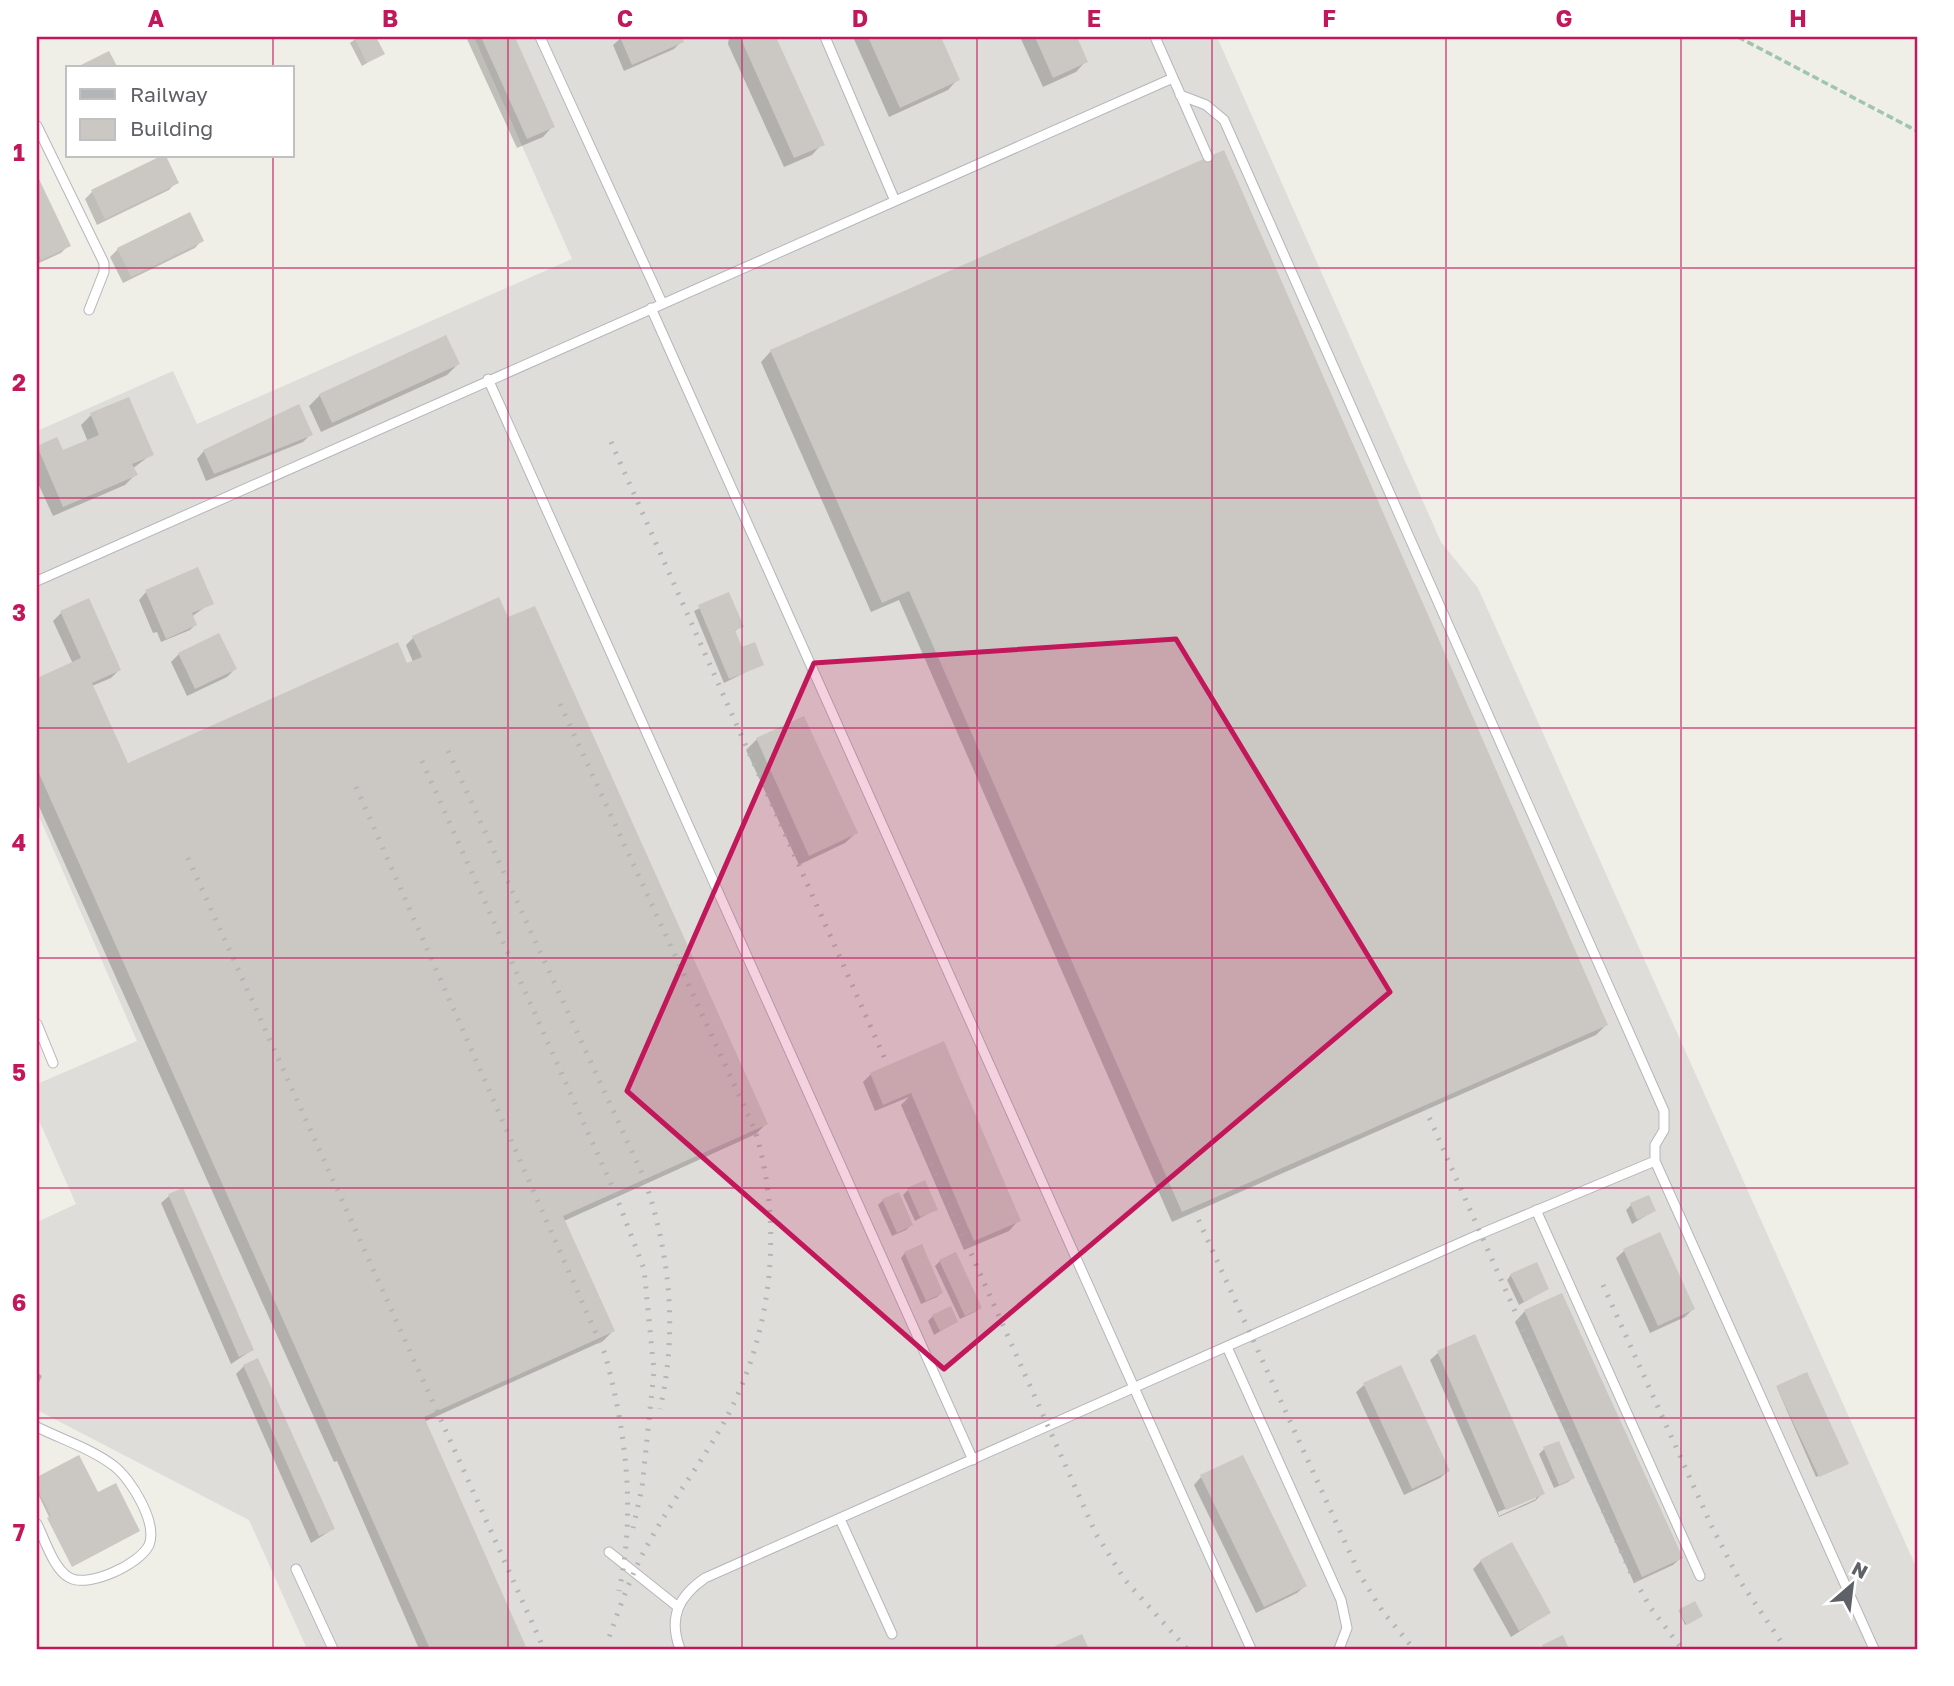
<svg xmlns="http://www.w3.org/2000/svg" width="1954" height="1686" font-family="'Golos Text',sans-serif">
<rect width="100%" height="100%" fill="#efeee7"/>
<path fill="#deddd9" d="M 474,37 L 1217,37 L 1441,542 L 1478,588 L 1917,1569 L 1917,1649 L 307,1649 L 249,1520 L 37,1410 L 37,1222 L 76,1204 L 37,1116 L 37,1084 L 137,1041 L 37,812 L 37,431 L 173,371 L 197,424 L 572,259 Z"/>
<path fill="#0003" fill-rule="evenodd" d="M 358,37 L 374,37 L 383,53 L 362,66 L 350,43 Z
M 466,37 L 513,37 L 553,126 L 543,137 L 517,148 Z
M 622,37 L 680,37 L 682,41 L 674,49 L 624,71 L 613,45 Z
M 729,37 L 774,37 L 822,144 L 812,155 L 784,167 L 728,44 Z
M 853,37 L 939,37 L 958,79 L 948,90 L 889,117 Z
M 1020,37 L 1075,37 L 1086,61 L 1076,72 L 1043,87 Z
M 37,179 L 69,245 L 61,253 L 37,264 Z
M 176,182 L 169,190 L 97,225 L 85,199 L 92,192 Z
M 202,240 L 195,248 L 123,283 L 110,257 L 118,249 Z
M 771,351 L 1606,1025 L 1596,1035 L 1172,1222 L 899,600 L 871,612 L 761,362 Z
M 458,364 L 447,375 L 321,432 L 309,406 L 320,395 Z
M 91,415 L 152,454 L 132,469 L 136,474 L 125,485 L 53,516 L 37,481 L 37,448 L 56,439 L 62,453 L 88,442 L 81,425 Z
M 311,434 L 303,442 L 206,481 L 197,459 L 204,451 Z
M 146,592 L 211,603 L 191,617 L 195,625 L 190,630 L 161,642 L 157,632 L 153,633 L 139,600 Z
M 728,594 L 741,626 L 734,632 L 741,649 L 762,664 L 724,683 L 694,611 Z
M 88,601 L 119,670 L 111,678 L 92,686 L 127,766 L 400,668 L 413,662 L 406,645 L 413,638 L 501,622 L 766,1124 L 756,1134 L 564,1221 L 613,1331 L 603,1341 L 424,1422 L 525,1649 L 419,1649 L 337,1461 L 334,1462 L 37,802 L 37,680 L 73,664 L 53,621 L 61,613 Z
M 218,635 L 235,669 L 227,677 L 187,696 L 171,662 L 179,654 Z
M 757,739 L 856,833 L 845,843 L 799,865 L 746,750 Z
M 943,1043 L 1019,1220 L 1009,1231 L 964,1250 L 901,1105 L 909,1097 L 875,1111 L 863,1082 L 871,1074 Z
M 908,1190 L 936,1209 L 915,1221 L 903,1195 Z
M 169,1196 L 252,1350 L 231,1364 L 161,1203 Z
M 883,1200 L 911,1225 L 906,1230 L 892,1236 L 878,1205 Z
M 1631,1205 L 1654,1211 L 1632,1224 L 1626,1210 Z
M 1624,1251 L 1693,1309 L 1685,1317 L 1650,1333 L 1616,1258 Z
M 905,1253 L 941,1293 L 937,1297 L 921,1304 L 901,1258 Z
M 940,1261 L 980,1307 L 975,1312 L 960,1319 L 935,1266 Z
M 1511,1275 L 1547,1289 L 1519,1305 L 1507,1280 Z
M 1525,1311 L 1681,1558 L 1673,1565 L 1634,1583 L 1515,1322 Z
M 933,1316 L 956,1322 L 934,1335 L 928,1321 Z
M 1474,1337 L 1543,1493 L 1535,1501 L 1499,1517 L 1430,1360 L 1438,1353 ZM 1536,1496 L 1536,1499 L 1499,1516 L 1498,1512 Z
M 244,1366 L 333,1529 L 311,1543 L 236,1374 Z
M 37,1372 L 42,1376 L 37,1386 Z
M 1364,1385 L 1448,1471 L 1440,1478 L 1404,1495 L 1356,1392 Z
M 1777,1388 L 1846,1463 L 1816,1477 Z
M 1544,1449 L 1573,1478 L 1568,1482 L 1554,1488 L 1539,1454 Z
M 78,1457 L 97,1494 L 50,1519 L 37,1492 L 37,1479 Z
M 1201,1477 L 1305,1586 L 1297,1593 L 1256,1613 L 1194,1485 Z
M 1481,1561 L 1549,1613 L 1511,1637 L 1473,1569 Z
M 1679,1611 L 1699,1617 L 1685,1625 Z"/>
<path fill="#cbc8c4" d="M 354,37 L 376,37 L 385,54 L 367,63 Z
M 481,37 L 515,37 L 555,127 L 527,139 Z
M 620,37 L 682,37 L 684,42 L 632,65 Z
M 740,37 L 776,37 L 825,145 L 794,158 Z
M 868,37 L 941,37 L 960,80 L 900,108 Z
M 1035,37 L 1077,37 L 1088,62 L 1053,78 Z
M 109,51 L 118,68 L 80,68 L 79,66 Z
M 1224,150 L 1608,1025 L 1182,1212 L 909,591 L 882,603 L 770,350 Z
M 161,156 L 166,156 L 179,183 L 105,219 L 91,190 Z
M 37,175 L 71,246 L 41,260 L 37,251 Z
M 190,212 L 204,241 L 131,277 L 117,248 Z
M 446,335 L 460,364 L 332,423 L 319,394 Z
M 129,397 L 154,455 L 132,464 L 138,475 L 63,507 L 37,446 L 57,437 L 63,450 L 99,435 L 90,413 Z
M 299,404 L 313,435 L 214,474 L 203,450 Z
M 198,567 L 214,604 L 192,613 L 197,625 L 166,639 L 145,590 Z
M 729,592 L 744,627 L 735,630 L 742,647 L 755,642 L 764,665 L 729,679 L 698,605 Z
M 499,597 L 508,617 L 535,606 L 768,1124 L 563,1216 L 615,1331 L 424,1417 L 527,1649 L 430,1649 L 37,769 L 37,678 L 81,658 L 60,611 L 89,598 L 121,670 L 92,683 L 128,763 L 398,642 L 407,663 L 422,657 L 412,636 Z
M 219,633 L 237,669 L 195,689 L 178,653 Z
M 804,716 L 858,833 L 809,856 L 756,738 Z
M 944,1041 L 1021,1221 L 974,1241 L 911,1093 L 883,1105 L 870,1073 Z
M 925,1180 L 938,1210 L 920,1217 L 907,1188 Z
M 183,1188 L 254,1350 L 239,1357 L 168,1194 Z
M 899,1192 L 913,1225 L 897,1233 L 882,1199 Z
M 1649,1195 L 1656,1211 L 1637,1220 L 1630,1203 Z
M 1660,1232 L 1695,1309 L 1658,1326 L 1623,1249 Z
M 922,1244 L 943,1293 L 926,1301 L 904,1252 Z
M 956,1252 L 982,1308 L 965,1316 L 939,1260 Z
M 1537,1262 L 1549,1289 L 1524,1302 L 1510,1274 Z
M 1562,1293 L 1683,1558 L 1642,1577 L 1524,1310 Z
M 951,1306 L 958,1322 L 940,1331 L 932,1315 Z
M 1475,1334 L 1545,1494 L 1506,1510 L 1437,1351 Z
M 258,1358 L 335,1529 L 319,1536 L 243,1365 Z
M 1401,1365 L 1450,1471 L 1412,1489 L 1363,1383 Z
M 1807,1372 L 1849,1464 L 1819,1477 L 1776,1386 Z
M 1559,1441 L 1575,1478 L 1559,1485 L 1543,1447 Z
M 79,1455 L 98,1492 L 116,1483 L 140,1531 L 72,1567 L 47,1518 L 51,1516 L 37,1488 L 37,1477 Z
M 1243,1455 L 1307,1586 L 1264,1607 L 1200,1475 Z
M 1512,1542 L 1551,1613 L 1519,1631 L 1480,1560 Z
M 1695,1601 L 1703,1616 L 1687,1625 L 1678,1610 Z
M 1082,1634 L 1089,1649 L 1056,1649 L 1055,1646 Z
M 1563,1635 L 1569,1649 L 1544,1649 L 1542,1645 Z"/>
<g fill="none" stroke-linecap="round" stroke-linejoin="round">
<g stroke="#b4b6ba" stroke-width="11">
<path id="lane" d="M 540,37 L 662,303
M 825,37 L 895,201
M 1155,37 L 1208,157
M 1180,95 L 1206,105 L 1224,120 L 1664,1111 L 1664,1130 L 1655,1145 L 1655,1161 L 1874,1649
M 37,126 L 104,263 L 104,272 L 89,310
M 651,308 L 1251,1649
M 488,379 L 973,1460
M 37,581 L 1173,78
M 37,1024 L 53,1063
M 1536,1210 L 1700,1576
M 1227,1347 L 1341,1600 L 1347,1628 L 1339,1649
M 37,1427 C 61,1439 92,1449 114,1466 C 131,1479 158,1523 149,1545 C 140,1564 89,1588 70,1578 C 54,1570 45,1540 37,1524
M 840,1519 L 892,1634
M 609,1552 L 678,1607
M 296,1569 L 333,1649
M 680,1649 C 668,1617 679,1596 705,1578 L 1480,1234 L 1655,1161"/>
</g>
<path stroke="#9fc5ad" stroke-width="3.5" stroke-dasharray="7 3.5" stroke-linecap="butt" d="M 1738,37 L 1917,131"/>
<use href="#lane" stroke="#fff" stroke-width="9"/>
<path stroke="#b4b5b6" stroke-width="5" stroke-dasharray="2 9" stroke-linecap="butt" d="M 611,442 L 885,1059
M 560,704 L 755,1130 C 782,1220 774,1320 733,1405 C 710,1452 677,1492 652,1537 C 633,1569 621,1604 608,1640
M 448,751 L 644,1178 C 670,1253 678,1331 660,1409
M 422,761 L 615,1193 L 644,1269 L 654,1371 L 642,1488 L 633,1528
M 356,787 L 605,1354 C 626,1431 636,1512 619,1591
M 188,858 L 544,1649
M 904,1103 L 1096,1534 L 1125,1580 L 1187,1649
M 1425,1108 L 1630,1571 L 1650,1607 L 1682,1649
M 1194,1210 L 1360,1575 L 1383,1612 L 1414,1649
M 1603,1285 L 1712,1527 L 1740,1581 L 1786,1649"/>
</g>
<path fill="#c2185b" fill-opacity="0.2" stroke="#c2185b" stroke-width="5" stroke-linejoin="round" d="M 1176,639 L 1390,992 L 944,1369 L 627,1091 L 814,663 Z"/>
<path fill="none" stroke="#c2185b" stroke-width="2" stroke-opacity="0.55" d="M 273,37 L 273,68M 508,37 L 508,1649M 742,37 L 742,1649M 977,37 L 977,1649M 1212,37 L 1212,1649M 1446,37 L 1446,1649M 1681,37 L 1681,1649M 273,156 L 273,1649M 37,268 L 1917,268M 37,498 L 1917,498M 37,728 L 1917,728M 37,958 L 1917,958M 37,1188 L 1917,1188M 37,1418 L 1917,1418"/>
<rect width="1954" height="1686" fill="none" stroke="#ffffff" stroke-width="77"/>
<rect x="66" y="66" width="228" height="91" fill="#ffffff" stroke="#bfc0c2" stroke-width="2"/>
<rect x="80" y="89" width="35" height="10" fill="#b4b5b6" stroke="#bfc0c2" stroke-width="2"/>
<text x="130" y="102" font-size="21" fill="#5e6166">Railway</text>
<rect x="80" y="119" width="35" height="21" fill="#cbc8c4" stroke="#bfc0c2" stroke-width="2"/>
<text x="130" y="136" font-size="21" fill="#5e6166">Building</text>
<g transform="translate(1852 1585) rotate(28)" stroke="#ffffff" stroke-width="5" paint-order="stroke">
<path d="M0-5L12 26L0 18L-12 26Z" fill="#5e6166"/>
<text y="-10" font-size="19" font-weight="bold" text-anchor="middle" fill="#5e6166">N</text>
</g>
<rect x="38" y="38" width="1878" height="1610" fill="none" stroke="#c2185b" stroke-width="2.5"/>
<g font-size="23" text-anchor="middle" font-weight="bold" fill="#c2185b">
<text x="156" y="27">A</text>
<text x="390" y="27">B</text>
<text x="625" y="27">C</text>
<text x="860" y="27">D</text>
<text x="1094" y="27">E</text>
<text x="1329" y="27">F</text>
<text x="1564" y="27">G</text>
<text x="1798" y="27">H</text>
<text x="19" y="161">1</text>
<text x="19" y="391">2</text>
<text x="19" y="621">3</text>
<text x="19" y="851">4</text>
<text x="19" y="1081">5</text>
<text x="19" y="1311">6</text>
<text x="19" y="1541">7</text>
</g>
</svg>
